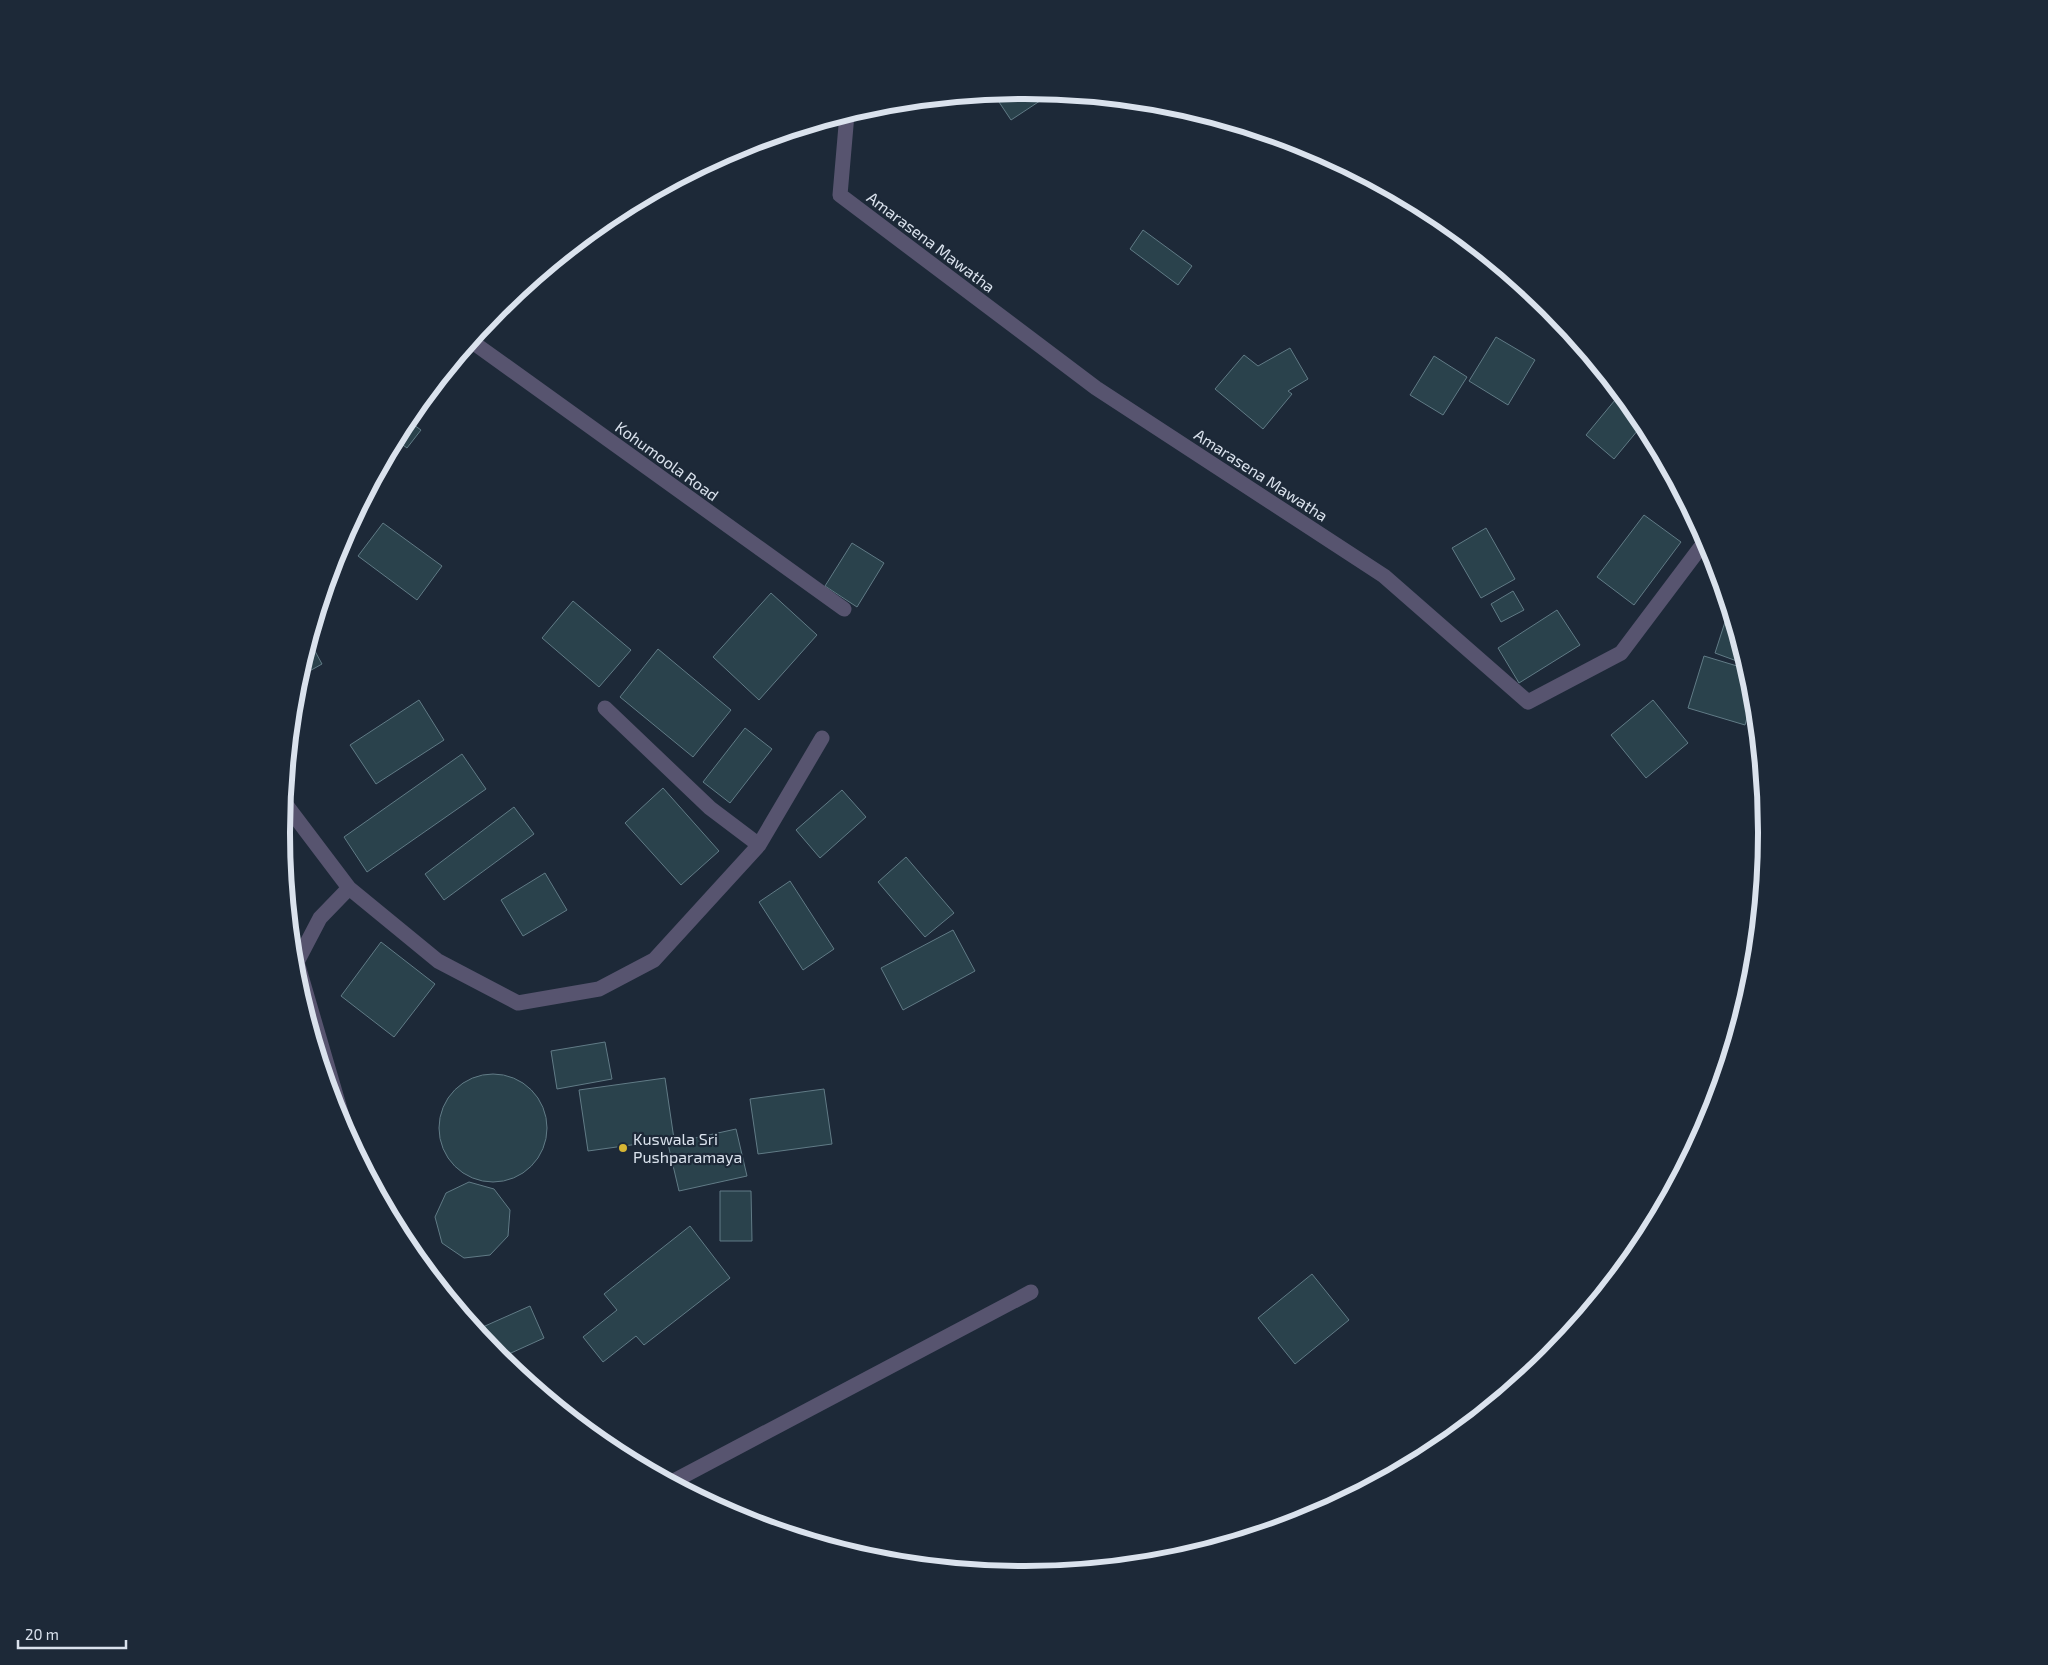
<svg xmlns="http://www.w3.org/2000/svg" width="2048" height="1665" font-family="'Exo 2',sans-serif">
<rect width="100%" height="100%" fill="#1d2938"/>
<path fill="#2a424c" stroke="#617b86" d="M 1024,90 L 1052,93 L 1011,120 L 993,93 Z
M 1143,230 L 1192,266 L 1178,285 L 1130,249 Z
M 1496,337 L 1535,360 L 1508,405 L 1469,381 Z
M 1290,348 L 1308,379 L 1288,391 L 1292,394 L 1263,429 L 1215,389 L 1244,355 L 1258,366 Z
M 1434,356 L 1467,377 L 1443,415 L 1410,395 Z
M 1620,394 L 1643,424 L 1614,459 L 1586,435 Z
M 407,420 L 421,430 L 407,448 L 396,440 Z
M 1644,515 L 1681,542 L 1634,605 L 1597,577 Z
M 354,519 L 359,527 L 343,538 Z
M 383,523 L 442,566 L 417,600 L 358,556 Z
M 1486,528 L 1515,579 L 1481,598 L 1452,548 Z
M 852,543 L 884,563 L 857,607 L 825,586 Z
M 1513,591 L 1524,610 L 1501,622 L 1491,604 Z
M 771,593 L 817,635 L 759,700 L 713,657 Z
M 573,601 L 631,650 L 599,687 L 542,638 Z
M 1557,610 L 1580,645 L 1519,683 L 1498,648 Z
M 1725,622 L 1733,624 L 1745,664 L 1715,653 Z
M 310,642 L 322,664 L 299,677 Z
M 658,649 L 731,710 L 693,757 L 620,697 Z
M 1704,656 L 1747,669 L 1753,696 L 1745,725 L 1688,708 Z
M 419,700 L 444,740 L 376,784 L 350,745 Z
M 1653,700 L 1688,743 L 1646,778 L 1611,735 Z
M 745,728 L 772,749 L 730,803 L 703,782 Z
M 462,754 L 486,789 L 367,872 L 344,837 Z
M 663,788 L 719,851 L 681,885 L 625,823 Z
M 842,790 L 866,817 L 820,858 L 796,830 Z
M 514,807 L 534,834 L 444,900 L 425,874 Z
M 906,857 L 954,913 L 925,937 L 878,882 Z
M 545,873 L 567,910 L 523,936 L 501,900 Z
M 790,881 L 834,949 L 803,970 L 759,902 Z
M 953,930 L 975,971 L 903,1010 L 881,968 Z
M 381,942 L 435,984 L 394,1037 L 341,996 Z
M 605,1042 L 612,1079 L 557,1089 L 551,1051 Z
M439 1128a54 54 0 1 1 108 0a54 54 0 1 1-108 0Z
M 665,1078 L 674,1139 L 588,1151 L 579,1090 Z
M 824,1089 L 832,1144 L 758,1154 L 750,1099 Z
M 736,1129 L 747,1176 L 679,1191 L 668,1144 Z
M 469,1182 L 494,1189 L 510,1210 L 508,1236 L 490,1255 L 464,1258 L 442,1243 L 435,1217 L 446,1193 Z
M 720,1191 L 751,1191 L 752,1241 L 720,1241 Z
M 690,1226 L 730,1278 L 644,1345 L 636,1336 L 603,1362 L 583,1337 L 617,1310 L 604,1294 Z
M 1312,1274 L 1349,1320 L 1295,1364 L 1258,1318 Z
M 530,1306 L 544,1338 L 500,1358 L 476,1330 Z"/>
<g fill="none" stroke-linecap="round" stroke-linejoin="round">
<path stroke="#57546f" stroke-width="15" d="M 847,114 L 840,195 L 1096,388 L 1384,576 L 1528,702 L 1621,653 L 1700,548
M 471,341 L 844,609
M 605,708 L 710,808 L 759,845
M 284,802 L 349,888 L 438,961 L 518,1003 L 599,989 L 654,960 L 759,845 L 822,738
M 347,1133 L 297,962 L 320,918 L 349,888
M 672,1482 L 1031,1292"/>
</g>
<circle fill="#d6b534" stroke="#1d2938" stroke-width="2" cx="623" cy="1148" r="5"/>
<g text-anchor="middle" stroke-width="4.5" stroke-linejoin="round" paint-order="stroke">
<g font-size="16" fill="#dae2ed" stroke="#1d2938">
<text transform="translate(931 242) rotate(37)" y="6">Amarasena Mawatha</text>
<text transform="translate(667 461) rotate(36)" y="6">Kohumoola Road</text>
<text transform="translate(1261 475) rotate(33)" y="6">Amarasena Mawatha</text>
</g>
<g font-size="16" fill="#dae2ed" stroke="#1d2938" text-anchor="start">
<text x="633" y="1145">Kuswala Sri<tspan x="633" dy="18">Pushparamaya</tspan></text>
</g>
</g>
<path d="M0 0H2048V1665H0ZM1023 99H1025A733 733 0 0 1 1758 832V833A733 733 0 0 1 1025 1566H1023A733 733 0 0 1 290 833V832A733 733 0 0 1 1023 99Z" fill="#1d2938" fill-rule="evenodd"/>
<path fill="none" stroke="#dae2ed" stroke-width="6" d="M1023 99H1025A733 733 0 0 1 1758 832V833A733 733 0 0 1 1025 1566H1023A733 733 0 0 1 290 833V832A733 733 0 0 1 1023 99Z"/>
<path d="M18 1640v8h108v-8" fill="none" stroke="#dae2ed" stroke-width="2.5"/>
<text x="25" y="1640" font-size="15" fill="#dae2ed" stroke="#1d2938" stroke-width="4" paint-order="stroke">20 m</text>
</svg>
